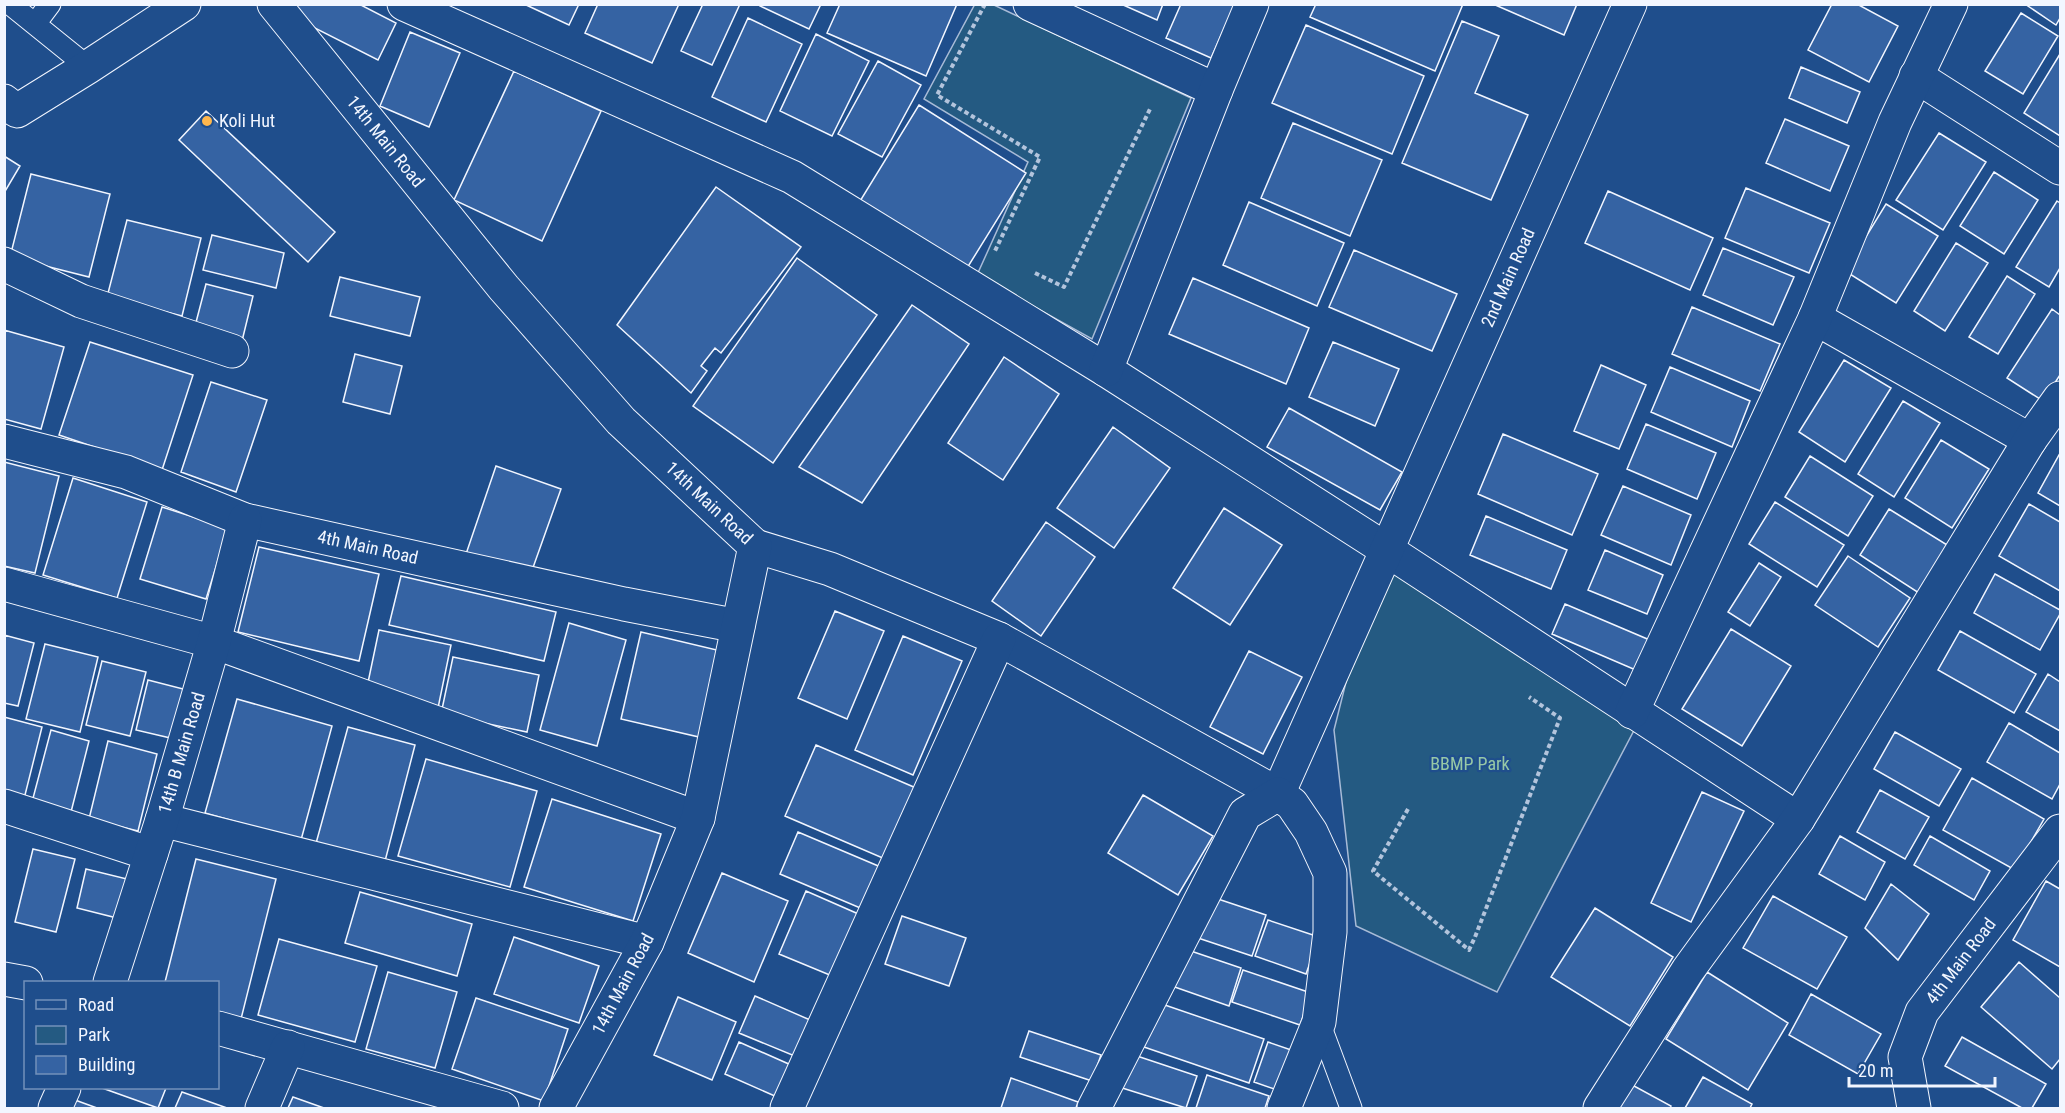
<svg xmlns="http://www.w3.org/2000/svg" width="2065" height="1113" viewBox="0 0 2065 1113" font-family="'Roboto Condensed',sans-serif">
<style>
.park{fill:#245a82;stroke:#a8bbd7;stroke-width:1.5}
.building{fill:#3563a3;stroke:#f2f6ff;stroke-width:1.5}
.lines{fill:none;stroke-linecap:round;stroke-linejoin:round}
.service-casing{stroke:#f2f6ff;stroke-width:23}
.minor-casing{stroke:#f2f6ff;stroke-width:35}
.tertiary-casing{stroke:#f2f6ff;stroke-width:35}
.path{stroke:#b3c4dc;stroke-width:4;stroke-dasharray:4.5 3;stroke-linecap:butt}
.service{stroke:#1f4e8c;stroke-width:21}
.minor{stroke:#1f4e8c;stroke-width:33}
.tertiary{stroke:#1f4e8c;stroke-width:33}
.poi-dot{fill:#ffb74d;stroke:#1f4e8c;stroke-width:2}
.labels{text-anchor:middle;stroke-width:4.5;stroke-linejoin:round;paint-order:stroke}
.poi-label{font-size:18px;fill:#f2f6ff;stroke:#1f4e8c;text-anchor:start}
.street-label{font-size:18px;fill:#f2f6ff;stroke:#1f4e8c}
.park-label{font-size:18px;fill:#97c8a6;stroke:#1f4e8c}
</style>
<rect width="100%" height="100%" fill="#1f4e8c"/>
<!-- park -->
<path class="park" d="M975,4L994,5L1191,98L1092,339L977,275L1028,162L924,99Z
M1385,558L1641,717L1497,992L1356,926L1334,730L1346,682Z"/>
<!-- building -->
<path class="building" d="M296,4H359L396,23L378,60L291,16Z
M524,4H579L569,25Z
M598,4H679L652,63L585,33Z
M703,4H740L712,65L681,51Z
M761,4H821L809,29L760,6Z
M840,4H957L926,76L827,33Z
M1121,4H1163L1157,20Z
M1181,4H1235L1211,58L1166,38Z
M1316,4H1463L1435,71L1310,17Z
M1493,4H1577L1564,35Z
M1832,4H1857L1898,26L1869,82L1808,50Z
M2025,4H2060V18L2056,25Z
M2021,13L2058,36L2023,94L1985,71Z
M748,18L802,44L766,122L712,97Z
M1462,21L1499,36L1475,93L1528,115L1491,200L1402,163Z
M1306,25L1424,76L1392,154L1272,103Z
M410,32L460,53L429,127L380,106Z
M816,34L869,61L832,136L780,111Z
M2060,54V136L2024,113Z
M878,61L921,85L882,157L838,134Z
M1801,67L1860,92L1847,123L1789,98Z
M514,71L601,111L542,241L454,200Z
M919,105L1026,173L964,273L857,206Z
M206,111L335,232L308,262L179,140Z
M1785,119L1849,146L1830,191L1766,163Z
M1293,123L1382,160L1350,236L1261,198Z
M1939,133L1986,162L1943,230L1896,200Z
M4,156L20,166L4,193Z
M1994,172L2038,200L2004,254L1960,226Z
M31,174L110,194L89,277L10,257Z
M716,187L801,247L721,353L715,348L701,366L707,371L691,393L617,325Z
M1746,188L1830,223L1809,273L1725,238Z
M1608,191L1713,238L1690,290L1585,243Z
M2057,201L2060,203V268L2049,287L2016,267Z
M1249,202L1344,243L1317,306L1223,265Z
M1886,204L1938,236L1896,303L1845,271Z
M127,220L201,238L182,316L107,297Z
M212,235L284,253L276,288L203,270Z
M1956,243L1988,263L1945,331L1914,311Z
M1723,248L1794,277L1773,325L1703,295Z
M1354,250L1457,294L1432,351L1329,307Z
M797,258L877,315L773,463L693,406Z
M2007,276L2035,294L1998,354L1969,337Z
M340,277L420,297L410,336L330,316Z
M1193,278L1309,328L1286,384L1169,334Z
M206,284L253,296L242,341L194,330Z
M912,305L969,344L862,503L799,467Z
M1692,307L1780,344L1760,391L1672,354Z
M2052,309L2060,315V375L2043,401L2007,378Z
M4,330L64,347L41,429L4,419Z
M90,342L193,375L162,470L59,435Z
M1333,342L1399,369L1375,426L1309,397Z
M355,354L402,366L390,414L343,402Z
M1004,357L1059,394L1003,480L948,443Z
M1844,360L1891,388L1845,462L1799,432Z
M1601,365L1646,385L1619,449L1574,431Z
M1670,367L1750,401L1732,447L1651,412Z
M211,382L267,400L236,492L181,472Z
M1903,401L1940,423L1894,497L1858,474Z
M1289,408L1402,472L1380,510L1267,447Z
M1646,424L1716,453L1697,499L1627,469Z
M1113,427L1170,468L1114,548L1057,508Z
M1503,434L1598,474L1572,535L1478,494Z
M1941,440L1989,469L1952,528L1905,498Z
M2059,455L2060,456V506L2038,493Z
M1810,456L1873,496L1848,536L1785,497Z
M4,462L59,476L35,573L4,566Z
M496,466L561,489L530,576L466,554Z
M73,478L147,502L117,598L43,575Z
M1623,486L1691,515L1671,565L1601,535Z
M1775,502L1844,545L1817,587L1749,544Z
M2029,504L2060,522V591L1999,556Z
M162,507L228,528L206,599L140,579Z
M1224,508L1282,545L1230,625L1173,588Z
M1889,509L1952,548L1922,595L1860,555Z
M1486,516L1567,550L1551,589L1470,555Z
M1046,522L1095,557L1041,636L992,601Z
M259,547L379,574L359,661L238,632Z
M1605,550L1663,575L1647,614L1588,590Z
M1848,556L1910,598L1878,647L1815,605Z
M1759,563L1781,577L1750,626L1728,612Z
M1995,574L2060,610V614L2040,650L1974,613Z
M401,576L556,612L544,661L389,625Z
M1565,604L1652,641L1638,671L1552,634Z
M835,611L884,631L847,719L798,698Z
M569,623L626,640L597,746L540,730Z
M1731,629L1791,666L1742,746L1682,709Z
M379,630L451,645L438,708L366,692Z
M1960,631L2036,674L2014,713L1938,670Z
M641,632L721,651L699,737L621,719Z
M4,635L34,643L18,706L4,703Z
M903,636L962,661L913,775L855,750Z
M45,644L98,657L80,732L26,719Z
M1249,651L1302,677L1263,754L1210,727Z
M453,657L539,675L527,732L441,714Z
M102,661L146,672L130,736L86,725Z
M2048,674L2060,682V731L2026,712Z
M148,680L191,691L179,740L136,730Z
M237,699L332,726L301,840L205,813Z
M4,717L42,727L24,799L4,794Z
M2009,723L2060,753V784L2052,799L1987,762Z
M348,727L415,745L384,865L315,847Z
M51,730L89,741L71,812L32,802Z
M1895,732L1961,769L1939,806L1874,769Z
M108,741L157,754L138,831L89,819Z
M816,745L916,788L885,859L785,816Z
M426,759L537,791L510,887L398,856Z
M1972,778L2044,819L2015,870L1943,830Z
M1880,790L1929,817L1905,859L1857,832Z
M1702,792L1744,811L1691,922L1651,903Z
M1143,795L1213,836L1178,895L1108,853Z
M552,799L661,834L633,921L524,887Z
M798,832L883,868L865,910L780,874Z
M1840,836L1885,862L1865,900L1819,874Z
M1930,836L1990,871L1974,900L1914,865Z
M33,849L75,859L56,932L15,922Z
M196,859L276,879L241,1019L218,1013V982H165Z
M86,869L127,879L117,918L77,908Z
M722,873L788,901L754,982L688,953Z
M2046,881L2060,889V967L2013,940Z
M1891,884L1929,914L1898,960L1865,928Z
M806,891L863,916L837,978L779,954Z
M360,892L472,924L457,976L345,943Z
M1209,896L1266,915L1252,956L1195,937Z
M1773,896L1847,937L1817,989L1743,948Z
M1595,908L1673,957L1630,1026L1551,977Z
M902,916L966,938L949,986L885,964Z
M1268,920L1319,937L1306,974L1255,956Z
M514,937L599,966L579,1023L494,994Z
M279,939L377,966L355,1042L258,1015Z
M1182,948L1241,968L1229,1006L1169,985Z
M2019,962L2060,998V1059L2052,1069L1981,1007Z
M1243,970L1311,993L1300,1025L1232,1002Z
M388,972L457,992L435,1068L366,1049Z
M1707,972L1788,1023L1748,1090L1666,1039Z
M1811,994L1881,1034L1858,1074L1789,1035Z
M755,996L817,1023L802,1059L739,1033Z
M678,997L736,1022L712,1080L654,1055Z
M476,998L568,1029L544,1101L452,1069Z
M1159,1003L1264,1039L1249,1083L1144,1047Z
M1029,1031L1101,1055L1092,1081L1020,1057Z
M1962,1037L2046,1084L2032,1108H2022L1945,1066Z
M739,1042L791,1065L777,1097L725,1074Z
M1268,1042L1297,1052L1283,1092L1254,1082Z
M1131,1054L1197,1076L1186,1108L1119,1087Z
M1207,1075L1269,1096L1265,1108H1196Z
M1703,1077L1752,1104L1750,1108H1685Z
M1011,1078L1078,1102L1076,1108H1001Z
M1623,1080L1671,1106L1670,1108H1607Z
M102,1088H166L158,1108Z
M182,1092L227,1108H175Z
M293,1097L324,1108H288Z
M75,1100L97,1108H72Z"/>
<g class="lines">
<!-- service casing -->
<g class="service-casing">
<path id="service" d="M10,4L88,67
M35,24L50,4
M1319,1022L1351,1108"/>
</g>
<!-- minor casing -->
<g class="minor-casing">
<g id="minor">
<path d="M404,4L792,177L1106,370L1387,550L1798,819"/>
<path d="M1030,4L1216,90"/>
<path d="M1916,76L2060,168"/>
<path d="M4,101L17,111L88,67L184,4"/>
<path d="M4,264L81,301L232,351"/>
<path d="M1815,318L2030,440"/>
<path d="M1106,370L1216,90L1252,4"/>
<path id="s1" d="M4,441L126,472L245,520L624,604L738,626"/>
<path id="s2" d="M755,546L830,569L999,639L1278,794L1630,4"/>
<path d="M4,584L214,642L698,818"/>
<path d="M1632,712L1815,318L1895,122L1951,4"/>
<path d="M4,806L151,854"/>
<path d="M162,820L647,942"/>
<path d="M4,979L26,983"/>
<path id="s3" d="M110,982L162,820L214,642L245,520"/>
<path d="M218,1028L502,1108"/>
<path d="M55,1108L64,1088"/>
<path d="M262,1108L288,1047"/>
<path d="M787,1108L999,639"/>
<path d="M1094,1108L1245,814L1278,794L1292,804L1311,832L1330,873V932L1319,1022L1284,1108"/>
<path d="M1600,1108L1688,970L1798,819L2030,440L2060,398"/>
<path id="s4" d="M1914,1108L1905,1057L1922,1012L2060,831"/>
</g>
</g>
<!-- tertiary casing -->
<g class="tertiary-casing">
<g id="tertiary">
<path id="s5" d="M274,4L504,288L621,421L755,546L698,818L647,942L556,1108"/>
</g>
</g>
<!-- path -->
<path class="path" d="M985,4L937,95L1040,157L994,253
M1035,273L1064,287L1151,107
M1408,809L1373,871L1469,950L1475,937L1560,718L1529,697"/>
<!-- service -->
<use href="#service" class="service"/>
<!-- minor -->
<use href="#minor" class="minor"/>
<!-- tertiary -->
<use href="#tertiary" class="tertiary"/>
</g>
<!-- markers -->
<circle class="poi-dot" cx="207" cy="121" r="6"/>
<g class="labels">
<!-- poi labels -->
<g class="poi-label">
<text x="219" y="127">Koli Hut</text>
</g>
<!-- street labels -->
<g class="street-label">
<text dy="6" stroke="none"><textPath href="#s5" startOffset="177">14th Main Road</textPath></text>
<text dy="6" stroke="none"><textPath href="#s2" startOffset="1146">2nd Main Road</textPath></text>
<text dy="6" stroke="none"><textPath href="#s5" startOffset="663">14th Main Road</textPath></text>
<text dy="6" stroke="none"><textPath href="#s1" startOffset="380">4th Main Road</textPath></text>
<text dy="6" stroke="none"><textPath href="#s3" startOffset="240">14th B Main Road</textPath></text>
<text dy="6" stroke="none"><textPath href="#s4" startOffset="164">4th Main Road</textPath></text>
<text transform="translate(623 984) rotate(-62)" y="6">14th Main Road</text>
</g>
<!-- park labels -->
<g class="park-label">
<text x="1470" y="770">BBMP Park</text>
</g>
</g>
<!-- border -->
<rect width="2065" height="1113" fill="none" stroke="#f2f6ff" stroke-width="12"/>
<!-- legend -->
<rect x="24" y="981" width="195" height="108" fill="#1f4e8c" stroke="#7391ba" stroke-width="1.5"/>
<rect x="36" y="1000" width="30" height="9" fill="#1f4e8c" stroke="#7391ba" stroke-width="1.5"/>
<text x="78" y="1011" font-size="18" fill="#f2f6ff">Road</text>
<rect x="36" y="1026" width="30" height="18" fill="#245a82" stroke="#7391ba" stroke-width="1.5"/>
<text x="78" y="1041" font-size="18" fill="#f2f6ff">Park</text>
<rect x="36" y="1056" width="30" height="18" fill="#3563a3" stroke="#7391ba" stroke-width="1.5"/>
<text x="78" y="1071" font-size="18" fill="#f2f6ff">Building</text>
<!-- scale -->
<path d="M1849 1077v9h146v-9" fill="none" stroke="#f2f6ff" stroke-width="3"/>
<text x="1858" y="1077" font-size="18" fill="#f2f6ff" stroke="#1f4e8c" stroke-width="4.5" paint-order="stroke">20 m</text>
</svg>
